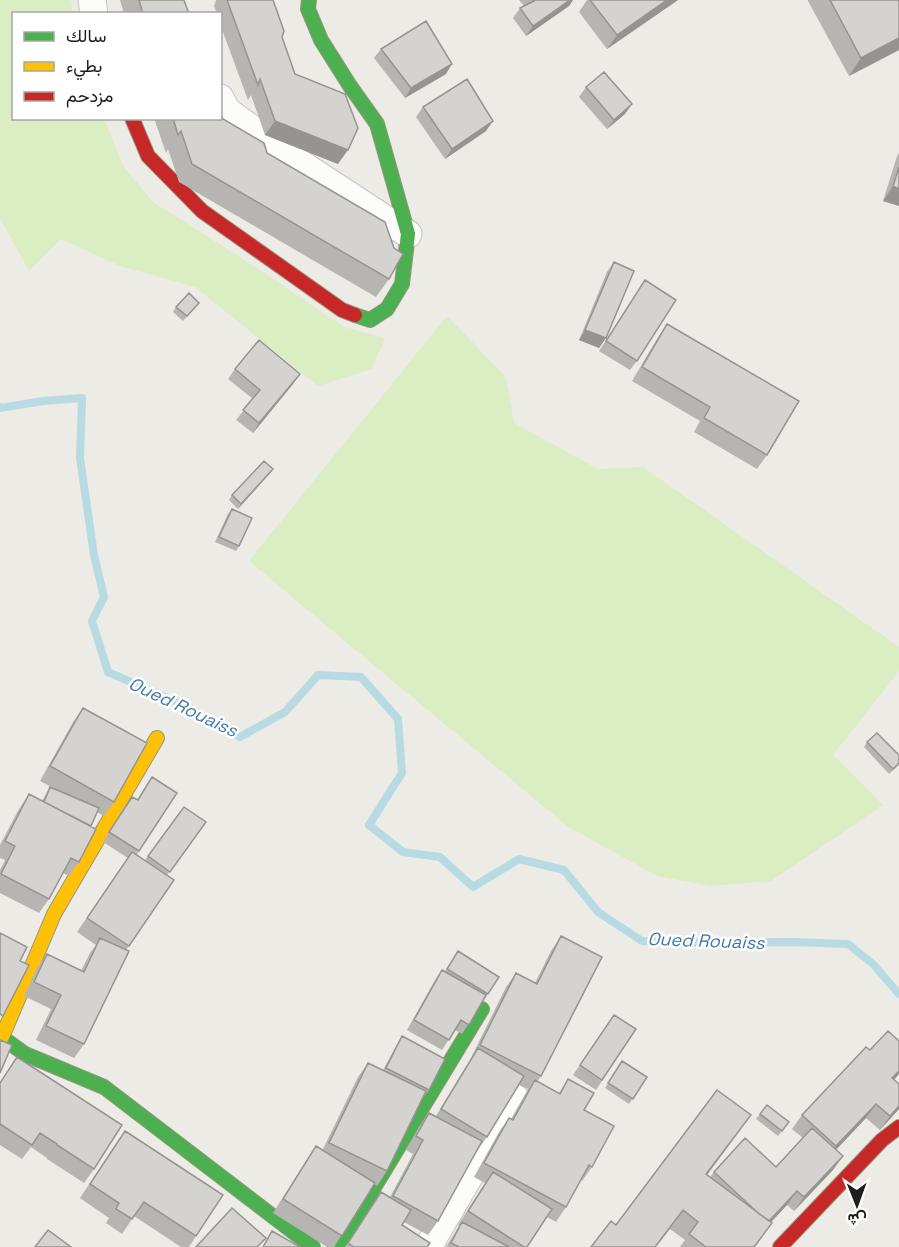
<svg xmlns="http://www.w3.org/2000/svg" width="899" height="1247" viewBox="0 0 899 1247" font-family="'Space Grotesk',Vazirmatn,sans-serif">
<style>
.grass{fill:#daedc3}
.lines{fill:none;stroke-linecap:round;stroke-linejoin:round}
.stream{stroke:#b8dae2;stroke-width:8}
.street-casing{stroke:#c5c4c2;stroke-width:29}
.fast-casing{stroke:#96977e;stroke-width:16}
.slow-casing{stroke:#96977e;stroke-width:16}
.jam-casing{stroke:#96977e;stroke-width:16}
.street{stroke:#fcfcfb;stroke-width:27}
.fast{stroke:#4caf50;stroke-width:14}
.slow{stroke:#ffc107;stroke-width:14}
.jam{stroke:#c62828;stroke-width:14}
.wall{fill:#b7b5b2}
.shaded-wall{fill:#959491}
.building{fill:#d5d3cf;stroke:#959491;stroke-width:1.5}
.labels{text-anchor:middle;stroke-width:5;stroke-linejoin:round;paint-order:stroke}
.water-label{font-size:18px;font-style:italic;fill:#4179ad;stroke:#fff}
</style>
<rect width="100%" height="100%" fill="#edebe6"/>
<!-- grass -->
<path class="grass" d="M0,0H71L73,13L14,14V118L104,119L124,167L153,202L254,266L344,327L385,338L372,369L318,386L195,287L120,266L61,239L29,271L0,218Z
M447,316L506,377L514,423L598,469L643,467L899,647V671L833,755L883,805L771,881L711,886L657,876L567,826L249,561Z"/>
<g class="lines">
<!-- stream -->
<path class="stream" d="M0,407V408L43,401L82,398L80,458L94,555L104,597L92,621L108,672L188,707L240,737L285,712L318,675L361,677L398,719L402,773L369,825L403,852L440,857L473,887L519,859L564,870L598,912L642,941L708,943L794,942L848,944L873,964L899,994"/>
<!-- street casing -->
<g class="street-casing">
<path id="street" d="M92,0L94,14
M220,98L227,111L292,158L408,234
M428,1247L515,1098"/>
</g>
<!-- fast casing -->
<g class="fast-casing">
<path id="fast" d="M309,0L308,9L321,40L350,86L377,124L408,234L402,284L387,309L370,320L355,315
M0,1036L25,1054L104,1087L313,1247
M338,1247L482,1009"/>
</g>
<!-- slow casing -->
<g class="slow-casing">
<path id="slow" d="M2,1037L54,914L157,738"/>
</g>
<!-- jam casing -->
<g class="jam-casing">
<path id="jam" d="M132,118L148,156L202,211L342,310L355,315
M780,1247L882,1140L899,1127"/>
</g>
<!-- street -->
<use href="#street" class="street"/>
<!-- fast -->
<use href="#fast" class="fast"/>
<!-- slow -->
<use href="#slow" class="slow"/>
<!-- jam -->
<use href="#jam" class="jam"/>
</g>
<!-- wall -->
<path class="wall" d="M120,0H184L189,14H124Z
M216,0H273L282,37L295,74L338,164L265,135L251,95L248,100L220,24V14H217L214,6Z
M519,0H573L569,6L526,36L513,18L520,8L524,6Z
M587,0H678L607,49L579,12Z
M808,0H899V50L849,76L808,1Z
M381,49L446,74L405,98L374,58Z
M586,87L625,114L607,129L579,97Z
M423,107L486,131L445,159L416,117Z
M154,118H220L267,153L389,279L376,297L179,182L168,149L166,153Z
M899,153V206L883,201L897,156Z
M614,262L606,338L599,348L579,340L607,272Z
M645,280L637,361L630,370L599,351Z
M199,303L183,321L173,312L176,307Z
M667,324L767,455L757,469L694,432L700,421L632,381L657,339Z
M235,369L293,384L253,433L236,420L253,399L228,379Z
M269,474L238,509L229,500L232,495Z
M232,509L239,546L236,551L215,542L228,514Z
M83,708L114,802L104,816L97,812L91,826L79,862L69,876L63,873L49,899L39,913L0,893V870L5,860L0,858V845L19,809L29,794L42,801L50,787L57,790L40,781L73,722Z
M867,742L899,765L889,774L864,747Z
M152,777L177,793L137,854L145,860L184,807L206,822L167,875L174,880L126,950L84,1044L74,1058L36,1040L51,1009L24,996L37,968L47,954L81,971L90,953L96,945L77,932L128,858L103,842L125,806L137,800Z
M561,936L541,1076L537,1082L559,1093L568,1079L584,1110L592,1167L582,1181L581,1180L566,1207L556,1222L547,1217L527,1247H446L459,1226L458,1225L485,1183L474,1177L499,1132L509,1118L511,1119L528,1089L519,1085L487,1137L477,1151H476L438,1221L428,1235L404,1222L402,1225L427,1247H345L381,1192L390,1197L413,1154L406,1150L419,1127L429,1113L436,1116L470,1060L506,987L516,973L535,983L551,951Z
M458,951L499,977L462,1034L455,1030L442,1050L407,1030L435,980L442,970L445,971Z
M614,1015L636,1029L596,1090L573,1075Z
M402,1036L429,1090L421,1100L387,1171L377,1186L374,1184L334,1247H327L273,1213L306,1161L316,1146L322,1151L358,1077L368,1063L383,1070L396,1046Z
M17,1057L94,1169L84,1183L47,1159V1158L31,1147L22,1159L0,1145V1083Z
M622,1061L647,1077L629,1104L605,1088Z
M899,1074L894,1080L899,1109L880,1130L866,1118L836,1150L833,1170L794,1211L787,1205L771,1222L755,1247H680L685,1240L670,1229L656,1247H591L616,1225L738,1133L707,1175L710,1177L714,1172L776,1167L803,1138L792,1129L802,1115Z
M767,1105L789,1122L778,1136L756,1119Z
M115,1145L196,1236L189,1247H181L134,1216L122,1234L106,1223L109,1218L80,1198Z"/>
<!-- shaded-wall -->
<path class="shaded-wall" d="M570,0H573L569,6L526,36L533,26Z
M667,0H678L607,49L617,35Z
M899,38V50L849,76L861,58Z
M452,64L446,74L405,98L411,88Z
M632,104L625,114L607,129L614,120Z
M275,121L348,150L338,164L265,135Z
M493,121L486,131L445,159L452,149Z
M893,186L899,189V206L883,201Z
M585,330L606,338L599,348L579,340Z
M300,374L293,384L253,433L259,423Z
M273,469L269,474L238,509L241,504Z
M899,1071V1074L882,1093L892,1078Z
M876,1104L866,1118L826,1160L836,1146Z
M899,1106V1109L880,1130L890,1116Z
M751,1115L738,1133L694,1192L706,1174Z
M843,1156L833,1170L794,1211L804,1197Z
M797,1191L787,1205L758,1236L768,1222Z"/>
<!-- building -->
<path class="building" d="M139,0H184L189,14H143Z
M227,0H273L284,31L282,37L295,74L345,94L358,128L348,150L275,121L260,79L258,85Z
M533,0H570L533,26L520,8L534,1Z
M590,0H667L617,35Z
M830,0H899V38L861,58Z
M426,21L452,64L411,88L381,49Z
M604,72L632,104L614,120L586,87Z
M467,79L493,121L452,149L423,107Z
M220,112L223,119L264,143L267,153L385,222L394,248L403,254L389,279L192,164L181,131L178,135L173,118H220Z
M899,167V189L893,186Z
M614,262L634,271L606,338L585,330Z
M645,280L676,300L637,361L606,341Z
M189,293L199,303L187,316L176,307Z
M667,324L799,401L767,455L704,418L710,407L642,367Z
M259,340L300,374L259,423L243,410L260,390L235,369Z
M264,461L273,469L241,504L232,495Z
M232,509L252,518L239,546L219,537Z
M83,708L147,743L114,802L50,766Z
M877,733L899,755V763L893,769L867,742Z
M152,777L177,793L139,851L109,832L132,797L138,800Z
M50,787L99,808L91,826L44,802Z
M29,794L96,829L79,862L71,858L49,899L1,874L15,846L5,841Z
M184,807L206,822L170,872L148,856Z
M132,852L174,880L129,946L87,918Z
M0,933L27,947L20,961L29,965L3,1016L0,1014Z
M561,936L602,957L541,1076L480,1045L516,973L537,984Z
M100,938L129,951L84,1044L46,1026L61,995L34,982L47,954L84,972Z
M458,951L499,977L488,994L447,969Z
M442,970L486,995L469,1025L461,1020L449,1040L414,1020Z
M614,1015L636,1029L602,1080L580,1065Z
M888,1031L899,1041V1071L892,1078L899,1084V1106L890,1116L876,1104L836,1146L802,1115L866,1047L870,1050Z
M402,1036L445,1059L429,1090L386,1068Z
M0,1040L12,1045L0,1073Z
M478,1048L524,1076L487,1137L441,1109Z
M17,1057L122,1125L94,1169L57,1145V1144L40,1133L32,1145L0,1124V1083Z
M622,1061L647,1077L633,1099L608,1083Z
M368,1063L426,1091L387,1171L329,1143Z
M568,1079L594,1093L584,1110L614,1126L592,1167L589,1165L566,1207L484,1163L509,1118L513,1120L535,1080L560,1094Z
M717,1090L751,1115L706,1174L772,1223L754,1247H706L689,1234L698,1222L683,1210L655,1247H591L611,1221L616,1225Z
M767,1105L789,1122L782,1131L760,1114Z
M429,1113L482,1141L438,1221L393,1196L423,1140L416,1136Z
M812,1128L843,1156L804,1197L797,1191L769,1221L758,1213L714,1172L745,1138L776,1167Z
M125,1131L223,1195L196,1236L144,1202L132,1219L116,1209L119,1203L90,1184Z
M316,1146L375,1183L342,1236L283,1199Z
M493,1172L552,1209L527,1247H524L468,1211Z
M381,1192L411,1210L402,1225L430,1243L427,1247H354L348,1243Z
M232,1208L266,1238L257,1247H196Z
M462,1222L509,1247H459L451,1243Z
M48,1230L71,1247H35Z
M272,1231L300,1247H263Z"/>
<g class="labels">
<!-- water labels -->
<g class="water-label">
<text transform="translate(183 707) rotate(25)" y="6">Oued Rouaiss</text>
<text transform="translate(706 941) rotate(2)" y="6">Oued Rouaiss</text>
</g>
</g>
<!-- legend -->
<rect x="12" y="12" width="210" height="108" fill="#ffffff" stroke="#a5a5a5" stroke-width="1.5"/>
<rect x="24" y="32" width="30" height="9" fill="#4caf50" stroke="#a5a5a5" stroke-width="1.5"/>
<text x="66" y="42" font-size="18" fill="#1e1e1e">سالك</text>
<rect x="24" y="62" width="30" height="9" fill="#ffc107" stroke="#a5a5a5" stroke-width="1.5"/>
<text x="66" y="72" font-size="18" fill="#1e1e1e">بطيء</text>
<rect x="24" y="92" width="30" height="9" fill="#c62828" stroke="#a5a5a5" stroke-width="1.5"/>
<text x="66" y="102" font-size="18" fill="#1e1e1e">مزدحم</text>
<!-- north arrow -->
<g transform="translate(857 1205) rotate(179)" stroke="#ffffff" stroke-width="4.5" paint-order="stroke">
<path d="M0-4.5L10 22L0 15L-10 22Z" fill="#1e1e1e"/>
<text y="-9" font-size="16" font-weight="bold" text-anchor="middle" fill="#1e1e1e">ش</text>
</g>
</svg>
